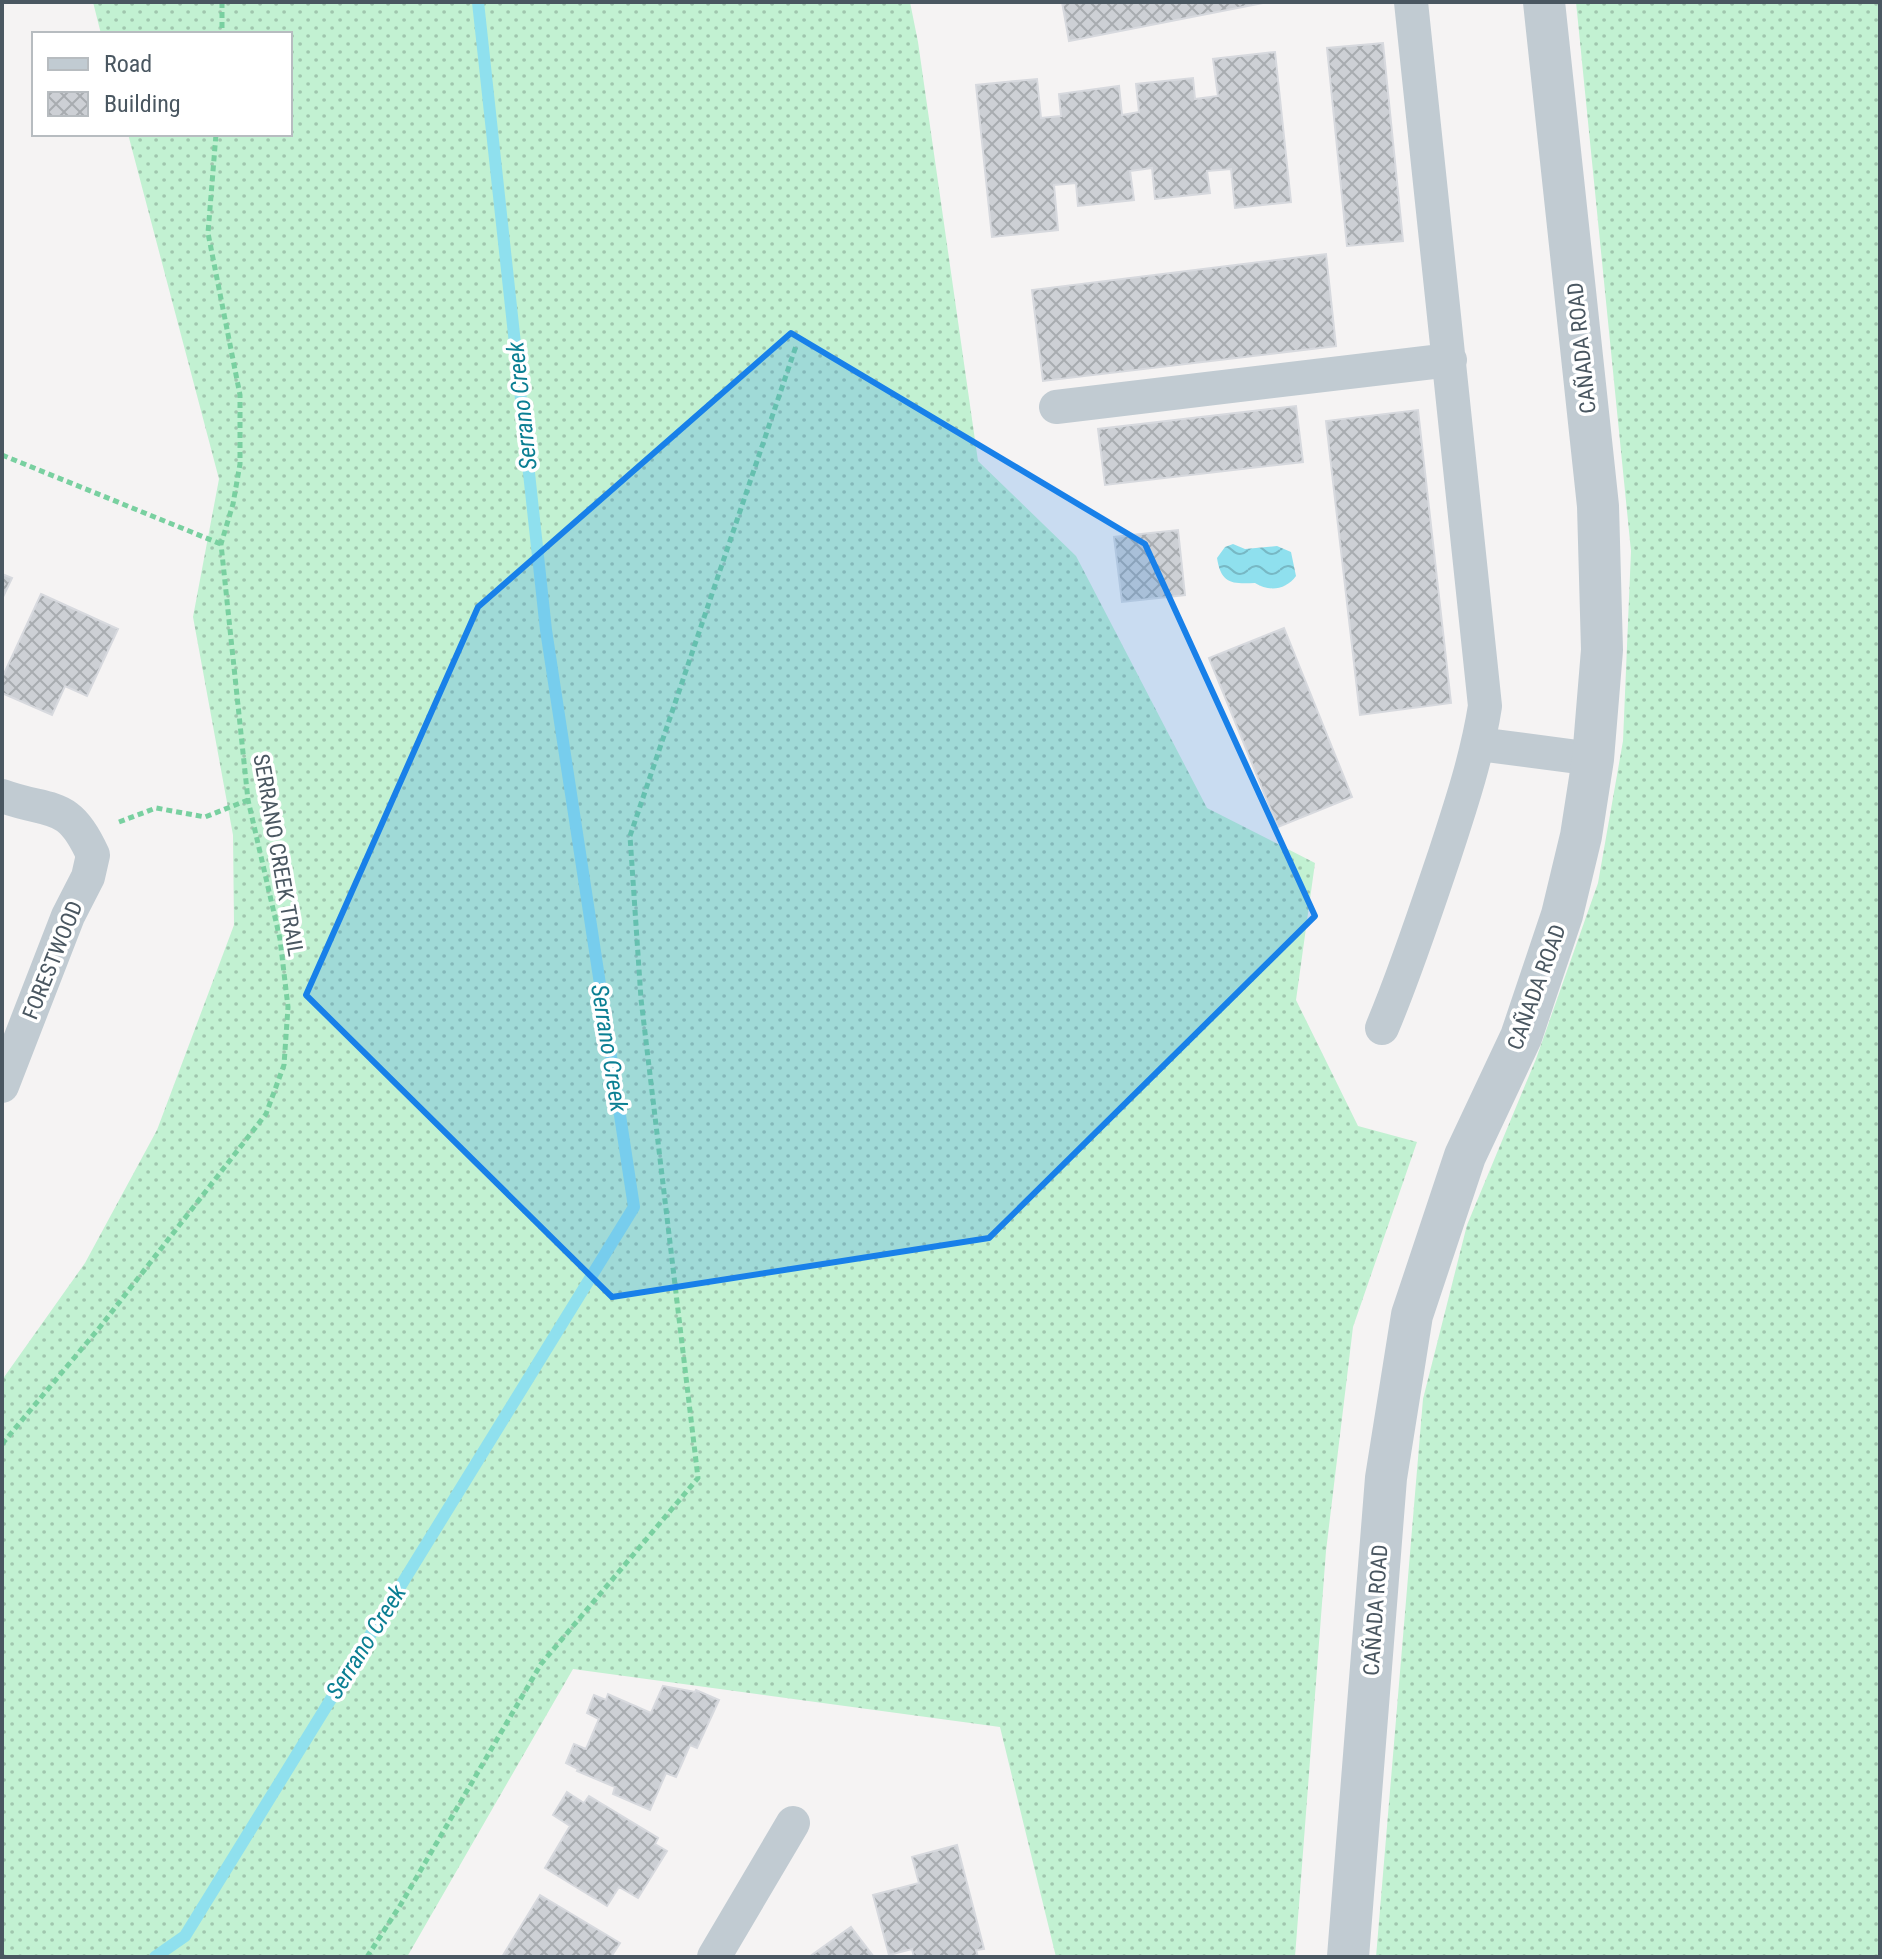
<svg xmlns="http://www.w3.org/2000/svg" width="1882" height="1959" viewBox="0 0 1882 1959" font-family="'Roboto Condensed',sans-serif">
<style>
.grass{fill:url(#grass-dots)}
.water{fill:url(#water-waves)}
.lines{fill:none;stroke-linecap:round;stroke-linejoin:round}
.stream{stroke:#8fe0ee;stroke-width:12}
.building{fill:url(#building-cross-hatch);stroke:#d7d9de;stroke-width:2}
.path{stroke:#79d0a0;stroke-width:5;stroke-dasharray:6 4;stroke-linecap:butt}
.minor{stroke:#c1cbd2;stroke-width:34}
.tertiary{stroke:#c1cbd2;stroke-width:42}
.marked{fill:#1880e9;fill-opacity:0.2;stroke:#1880e9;stroke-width:6;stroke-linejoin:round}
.labels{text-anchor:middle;stroke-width:7;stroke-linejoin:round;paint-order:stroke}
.street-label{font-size:22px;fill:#4a5761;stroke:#fff}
.water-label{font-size:24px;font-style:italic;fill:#0b7f93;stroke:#fff}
</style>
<defs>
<pattern id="grass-dots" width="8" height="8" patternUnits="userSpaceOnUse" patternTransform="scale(2)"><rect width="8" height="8" fill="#c2f1d2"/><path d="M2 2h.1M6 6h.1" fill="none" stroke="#a0c6ae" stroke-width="1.8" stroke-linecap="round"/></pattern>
<pattern id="water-waves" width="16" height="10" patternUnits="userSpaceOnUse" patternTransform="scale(2)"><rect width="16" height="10" fill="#8fe0ee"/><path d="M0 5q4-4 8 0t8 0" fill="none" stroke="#77b8c4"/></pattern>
<pattern id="building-cross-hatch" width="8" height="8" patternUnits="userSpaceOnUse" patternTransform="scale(2)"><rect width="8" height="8" fill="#cdd0d5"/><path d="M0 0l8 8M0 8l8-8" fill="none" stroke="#a8acb0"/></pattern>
</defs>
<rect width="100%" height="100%" fill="#f5f3f3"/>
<!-- grass -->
<path class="grass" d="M93,2H910L918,42L978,461L1076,556L1207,808L1315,863L1296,1000L1358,1126L1417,1142L1353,1327L1326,1551L1295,1957H1056L1000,1727L573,1669L407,1957H2V1380L85,1263L157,1130L234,925L233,835L193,617L219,479L128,134H290V34H101Z
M1576,2H1880V1957H1376L1423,1399L1467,1225L1536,1059L1598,883L1623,741L1631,551Z"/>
<!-- water -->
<path class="water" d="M1233,544L1245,549L1277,546L1291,552L1296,576C1286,590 1269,592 1255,583C1232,584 1221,584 1217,558L1225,547Z"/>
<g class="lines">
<!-- stream -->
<path class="stream" d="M155,1957L185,1936L634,1207L546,630L478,2"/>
</g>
<!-- building -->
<path class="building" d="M1062,2H1268L1069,41Z
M1383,43L1403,241L1347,246L1327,48Z
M1275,52L1291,202L1235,208L1231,169L1207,171L1210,193L1155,199L1152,168L1130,171L1134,200L1078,206L1076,183L1054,185L1058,230L992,237L976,85L1037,79L1041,118L1061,116L1059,94L1119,86L1122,115L1139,112L1136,84L1193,78L1195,99L1218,96L1213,59Z
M1326,254L1336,346L1043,381L1032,290Z
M1296,406L1303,462L1105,485L1098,429Z
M1418,410L1451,703L1360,715L1326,421Z
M1178,530L1185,595L1122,602L1114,537Z
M2,574L12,578L2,599Z
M41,594L118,629L87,696L65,686L52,715L2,693V678Z
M1284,628L1352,797L1278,827L1209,658Z
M663,1686L695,1692L696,1690L719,1700L697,1748L690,1745L676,1777L666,1773L650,1810L613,1794L615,1787L577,1771L578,1769L566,1763L574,1744L586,1749L599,1719L587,1713L594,1695L606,1700L608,1694L651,1713Z
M567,1792L584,1803L589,1796L658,1838L655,1844L667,1851L638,1898L619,1887L607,1906L545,1868L570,1826L553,1815Z
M957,1845L984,1949L976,1950L978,1957H914L912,1949L889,1955L873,1895L919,1883L912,1857Z
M540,1895L620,1943L611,1957H502Z
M851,1927L874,1957H814L812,1955Z"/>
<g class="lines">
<!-- path -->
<path class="path" d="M222,2V34
M2,455L221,544
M119,822L156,808L205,817L248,800
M2,1444L100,1327L266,1114L284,1065L288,1007L280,939L248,800L221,544L233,504L240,464V395L208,233L216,134
M367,1957L401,1904L541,1664L698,1478L641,999L630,836L796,346"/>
<!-- minor -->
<path class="minor" d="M1056,407L1450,360
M1479,744L1593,759
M2,796C51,814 68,799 93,855L88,877L68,916L2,1086
M1382,1028C1406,971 1425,913 1445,854C1461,805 1477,757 1485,706L1411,2
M714,1957L793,1823"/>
<!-- tertiary -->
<path class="tertiary" d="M1348,1957L1386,1478L1412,1315L1465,1156L1521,1037L1562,915L1581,836L1593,759L1602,650L1598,506L1544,2"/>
</g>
<!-- marked area -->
<path class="marked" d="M791,333L1145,544L1315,916L989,1238L612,1297L306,995L478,607Z"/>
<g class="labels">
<!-- street labels -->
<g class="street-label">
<text transform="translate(1581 348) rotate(-96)" y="8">CAÑADA ROAD</text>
<text transform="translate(279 855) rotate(80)" y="8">SERRANO CREEK TRAIL</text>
<text transform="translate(52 960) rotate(-68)" y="8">FORESTWOOD</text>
<text transform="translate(1536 987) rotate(-70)" y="8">CAÑADA ROAD</text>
<text transform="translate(1375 1610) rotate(-86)" y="8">CAÑADA ROAD</text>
</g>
<!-- water labels -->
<g class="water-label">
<text transform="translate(522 406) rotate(-96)" y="8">Serrano Creek</text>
<text transform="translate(609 1048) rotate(81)" y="8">Serrano Creek</text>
<text transform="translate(366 1642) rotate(-58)" y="8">Serrano Creek</text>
</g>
</g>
<!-- border -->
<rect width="1882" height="1959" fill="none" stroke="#4a5761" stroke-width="8"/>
<!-- legend -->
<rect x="32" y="32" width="260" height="104" fill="#ffffff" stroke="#b7bcc0" stroke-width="2"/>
<rect x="48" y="58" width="40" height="12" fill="#c1cbd2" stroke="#b7bcc0" stroke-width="2"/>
<text x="104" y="72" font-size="24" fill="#4a5761">Road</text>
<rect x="48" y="92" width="40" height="24" fill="url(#building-cross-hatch)" stroke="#b7bcc0" stroke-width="2"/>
<text x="104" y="112" font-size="24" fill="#4a5761">Building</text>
</svg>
